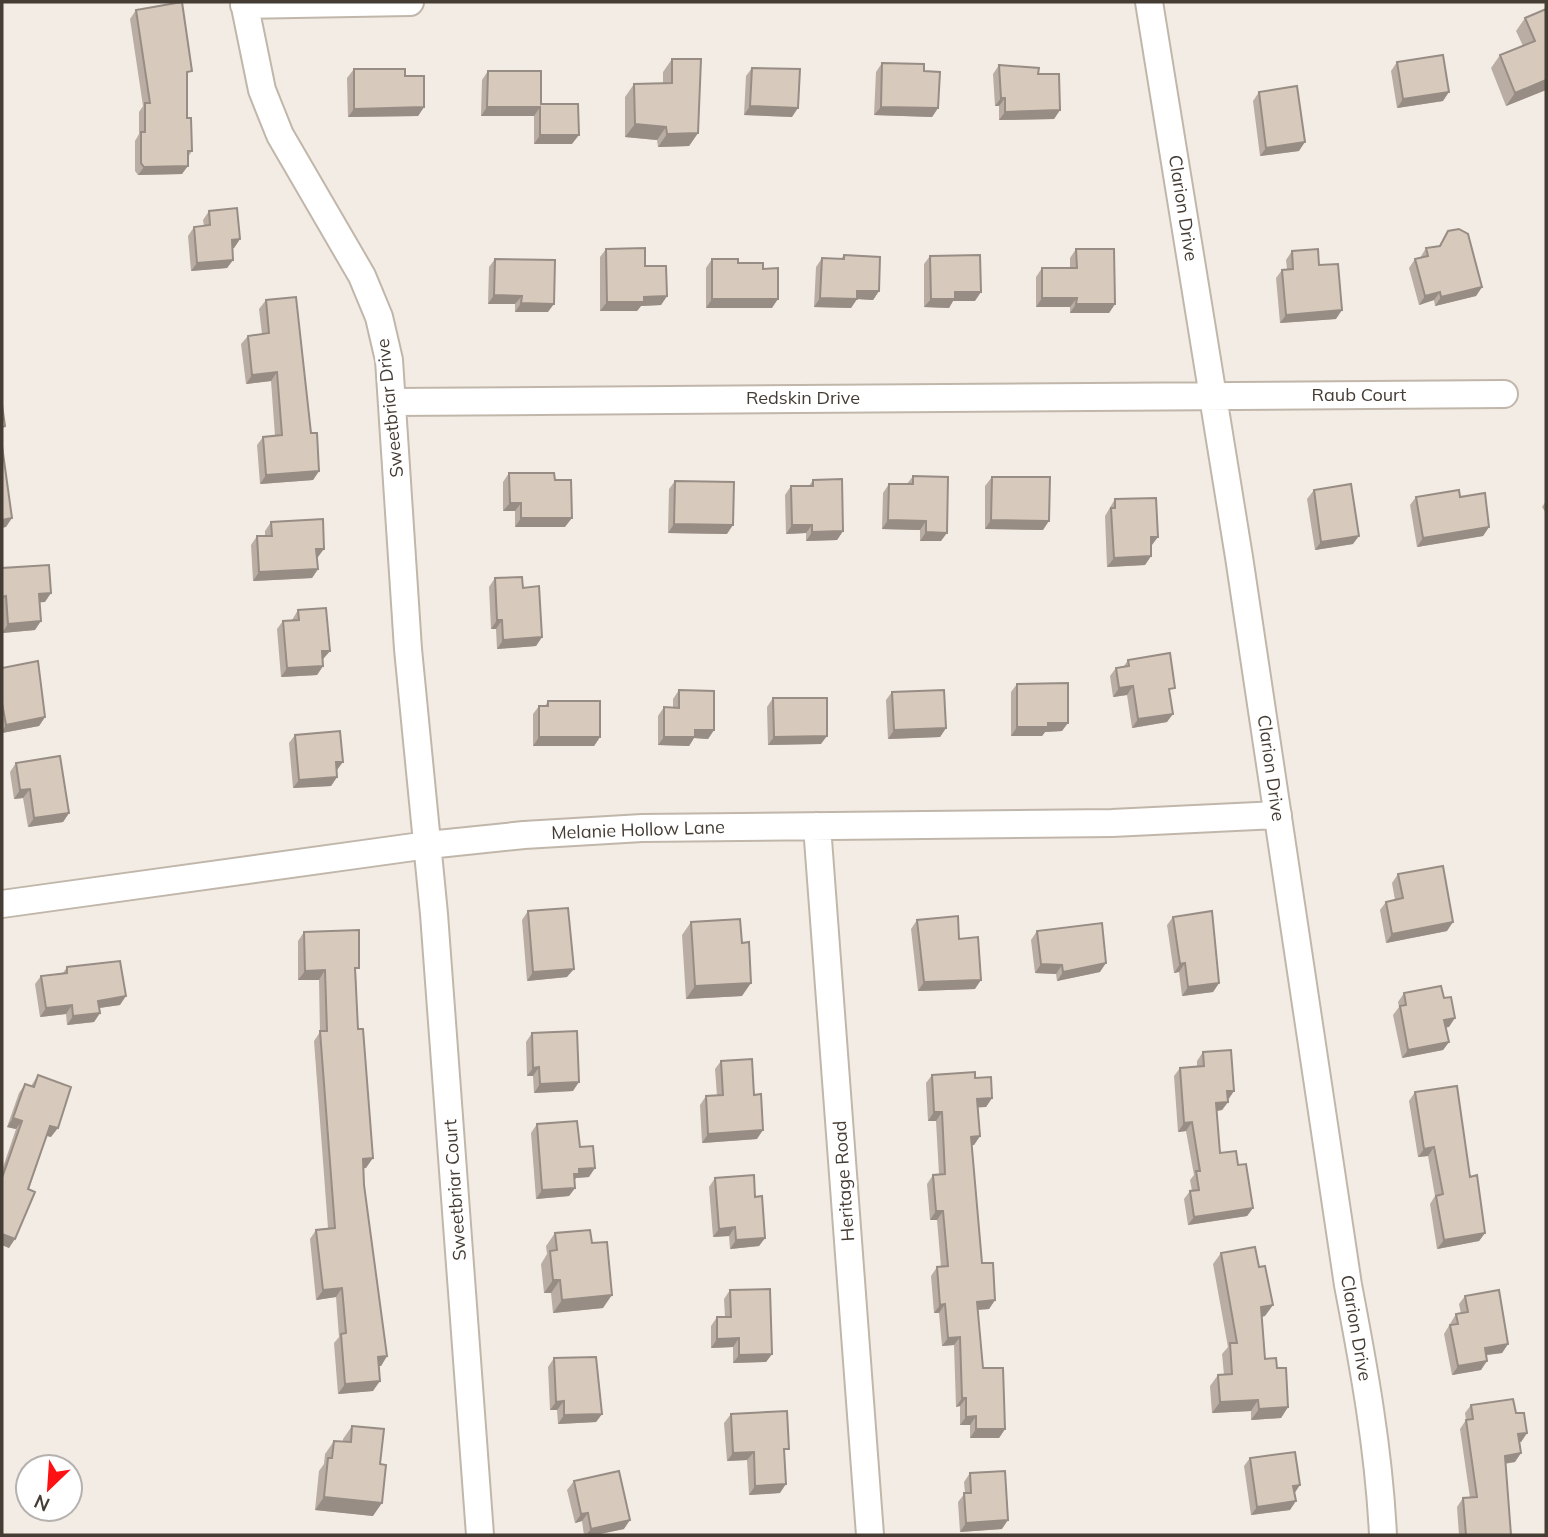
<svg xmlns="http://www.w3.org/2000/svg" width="1548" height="1537" viewBox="0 0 1548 1537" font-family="Mulish,sans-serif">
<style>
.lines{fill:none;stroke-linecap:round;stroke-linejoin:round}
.street-casing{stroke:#c1b6aa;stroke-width:30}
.street{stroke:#fff;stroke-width:26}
.wall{fill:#baada3}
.shaded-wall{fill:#978d84}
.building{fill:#d8c9bd;stroke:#978d84;stroke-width:2}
.labels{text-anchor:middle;stroke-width:6;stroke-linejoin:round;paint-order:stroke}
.street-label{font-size:18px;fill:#453c34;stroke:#fff}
</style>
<rect width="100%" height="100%" fill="#f3ece5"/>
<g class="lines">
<!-- street casing -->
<g class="street-casing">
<path id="street" d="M244,2L262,90L280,135L362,276L379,317L389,360L408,649L434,914L480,1535
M1149,2L1239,557L1348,1285C1364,1368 1379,1451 1383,1535
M244,5L410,2
M393,402L1504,394
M817,826L870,1535
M2,904L428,845L524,835L642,828L1112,823L1278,815"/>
</g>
<!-- street -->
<use href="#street" class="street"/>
</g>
<!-- wall -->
<path class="wall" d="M1546,9V90L1506,106L1491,68L1500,55L1523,46L1516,31L1525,18Z
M136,10L187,78V118L192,151L188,157L182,174L138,175L135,171V141L139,134V112L143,106L130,19Z
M672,59L698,133L689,146L658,147L657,140L625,137V97L634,84L663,83V72Z
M1397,62L1443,101L1397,108L1391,71Z
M882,63L924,71L938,108L932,117L874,115L876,72Z
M999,65L1060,110L1054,119L999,120V106H995L993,74Z
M752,68L792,117L744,115L746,76Z
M354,69L405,76L424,107L418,116L348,117L347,78Z
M488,71L541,104L572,144H534V116H481L482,80Z
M1259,92L1299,151L1260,156L1253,101Z
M209,211L240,239L234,248H232L233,260L227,268L191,271L188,236L194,227L204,226L203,220Z
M1448,231L1482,287L1476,296L1435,306L1434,300L1419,305L1409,268L1415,259L1420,258L1426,248L1439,246Z
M606,249L645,266L667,296L661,305L641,306L637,311H600V257Z
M1076,249L1115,304L1109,313H1070V307H1036V277L1042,268H1070V258Z
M1292,251L1319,265L1336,319L1280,323L1276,278L1282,270L1287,269L1286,260Z
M844,255L879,291L873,300L857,299L851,308L814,307L816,267L822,258L841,259Z
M930,256L975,301H953L949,308L924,307V264Z
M495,259L548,312H515V304H488L489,267Z
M712,259L738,263L763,269L772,308H706V268Z
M266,300L311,433L319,471L313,480L260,484L257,445L263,437L275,436L271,381L246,384L241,344L248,336L262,334L259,309Z
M509,473L555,480L565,527H515V511H503V482Z
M913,476L941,541H920V530L882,529L883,493L889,484H907Z
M992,477L1043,530L985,529V486Z
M813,480L843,531L837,540L806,541V533L786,534L785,495L791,486H809Z
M675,481L727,534L668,533L669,489Z
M1314,490L1353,544L1315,550L1307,499Z
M1416,497H1460L1489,527L1483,536L1417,547L1410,505Z
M1115,499L1152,545L1151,556L1145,565L1107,567L1105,516Z
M1546,501V513L1542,507Z
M271,522L318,557V569L312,578L253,581L251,545L257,536H265V531Z
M2,568L45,602H40L35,630L2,633Z
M495,578L523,588L542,637L536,646L497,649L496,629H491L489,587Z
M298,610L330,651L323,659V666L317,675L281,677L277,629L283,621L292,620Z
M1128,660L1170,695L1167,722L1132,728L1127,695L1113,697L1110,676L1116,668L1124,666Z
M2,668L45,717L39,726L2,733Z
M1017,684L1062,731L1045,732L1042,736H1011V692Z
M679,690L714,730L708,739L694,738L689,746L658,745V716L664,707L673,708V699Z
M892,692L946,728L940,737L888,739L886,700Z
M773,698L821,744L768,745L767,707Z
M548,701L600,737L594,746H533V714L539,706H545Z
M295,735L337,770V777L331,786L293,788L289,743Z
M16,763L69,813L63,822L28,827L23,798L14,799L10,772Z
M1398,874L1447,931L1386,943L1380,910L1386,902L1395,900L1392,883Z
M528,911L567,977L527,981L522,920Z
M1173,917L1219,983L1213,992L1182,996L1179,972L1174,973L1167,925Z
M917,920L959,939L975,989L918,991L911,929Z
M691,922L742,996L686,999L682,935Z
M1037,931L1100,972L1057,981L1056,974L1035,973L1031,940Z
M304,932L356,973L358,1029L366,1168H364V1185L387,1356L381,1366H379L373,1391L338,1394L334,1343L339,1337L336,1297L316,1300L310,1239L316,1230L328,1228L314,1041L320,1032L319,980H298V941Z
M67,967L120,1005L99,1008L100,1013L94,1022L67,1025L66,1014L40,1017L35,984L41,976L63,973Z
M1404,993L1449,1027H1446L1449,1042L1443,1050L1402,1058L1393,1015L1399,1007L1398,1002Z
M532,1033L573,1091L534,1093L533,1076H527L526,1042Z
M1203,1052L1228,1100V1102L1222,1110L1216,1111L1220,1153L1238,1165L1253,1208L1247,1216L1188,1225L1184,1199L1190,1191H1192L1190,1180L1194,1175L1186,1131L1178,1132L1174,1076L1180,1068L1197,1066V1061Z
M721,1061L757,1139L702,1143L700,1105L706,1096H717L715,1069Z
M38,1075L51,1137L47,1136L9,1248L2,1245V1170L16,1129L7,1127L19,1093L25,1084L31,1086Z
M932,1075L975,1078L992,1098L986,1107H978L980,1136L974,1145H972L982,1263L995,1300L989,1309L978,1310L983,1368L1005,1429L999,1438H970V1425H960V1406L956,1407L954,1345L942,1346L939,1313H934L931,1276L937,1267H941L937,1220H930L927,1184L933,1175L939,1174L936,1121H928L926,1083Z
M1415,1092L1470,1177L1485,1233L1479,1241L1437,1249L1430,1204L1435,1196L1428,1156L1418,1157L1409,1101Z
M537,1124L580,1147L589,1177L576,1178L574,1180L575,1188L569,1196L536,1199L531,1133Z
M715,1178L755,1197L765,1238L759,1246L730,1249L729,1236L713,1237L709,1187Z
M555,1233L592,1243L603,1308L553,1313L551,1293H544L541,1264L547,1254L546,1246Z
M1221,1253L1265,1316L1262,1317L1265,1359L1277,1368L1288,1407L1281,1418L1251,1420V1411L1212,1413L1210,1386L1218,1375H1224L1222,1354L1228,1347L1213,1264Z
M730,1290L772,1354L766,1362L733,1363V1347L711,1348V1326L717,1317H725L724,1299Z
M1465,1296L1508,1344L1502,1353L1486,1355L1481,1370L1452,1375L1444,1334L1456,1314H1461L1459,1304Z
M554,1358L602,1414L596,1422L558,1424L557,1410H550L548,1367Z
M1471,1405L1516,1413L1527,1433L1521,1442H1519L1515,1462L1505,1464L1511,1535H1459L1457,1507L1463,1498H1470L1460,1429L1466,1420L1465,1413Z
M731,1414L784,1455L780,1493L749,1495L747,1460L727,1461L724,1423Z
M352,1426L373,1516L315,1510L319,1471L324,1464L325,1454L334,1441L343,1442V1439Z
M1250,1458L1294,1493L1290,1510L1251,1515L1244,1466Z
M970,1473L1002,1529L960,1532L958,1502L965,1493L964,1482Z
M574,1481L624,1529L595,1535H584L582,1521L575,1523L567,1490Z"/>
<!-- shaded-wall -->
<path class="shaded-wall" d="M1546,80V90L1506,106L1515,93Z
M1449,92L1443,101L1397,108L1403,99Z
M1001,98H1005L999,106H995Z
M750,106L798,108L792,117L744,115Z
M424,107L418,116L348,117L354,109Z
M487,107H540L534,116H481Z
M881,107L938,108L932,117L874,115Z
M1060,110L1054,119L999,120L1005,112Z
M635,124L666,127L657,140L625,137Z
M698,133L689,146L658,147L667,134Z
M540,135H579L572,144H534Z
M1305,142L1299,151L1260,156L1266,148Z
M188,166L182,174L138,175L144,167Z
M240,239L234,248L225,249L232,240Z
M233,260L227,268L191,271L197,263Z
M1482,287L1476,296L1435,306L1441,297Z
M857,291H879L873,300L857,299L851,308L814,307L820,298Z
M955,292H981L975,301H953L949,308L924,307L931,299Z
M1440,292L1434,300L1419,305L1425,296Z
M494,295L522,296L515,304H488Z
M667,296L661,305L641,306L637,311H600L607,302L644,297Z
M1042,298H1077L1070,307H1036Z
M712,299H778L772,308H706Z
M521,303L554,304L548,312H515Z
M1076,304H1115L1109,313H1070Z
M1342,310L1336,319L1280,323L1286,315Z
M277,372L271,381L246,384L252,375Z
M319,471L313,480L260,484L266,475Z
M510,503H521L515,511H503Z
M12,518L6,527L2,528V520Z
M521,518H572L565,527H515Z
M888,520L926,521L920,530L882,529Z
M991,520L1049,521L1043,530L985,529Z
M674,524L733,525L727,534L668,533Z
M792,525H812L806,533L786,534Z
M1489,527L1483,536L1417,547L1423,538Z
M843,531L837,540L806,541L812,532Z
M926,532L947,533L941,541H920Z
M1359,536L1353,544L1315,550L1321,542Z
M1151,537H1158L1152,545H1145Z
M316,549H324L318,557L310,558Z
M1151,556L1145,565L1107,567L1114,558Z
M318,569L312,578L253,581L259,572Z
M51,593L45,602L33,603L39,594Z
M497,620H502L496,629H491Z
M41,621L35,630L2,633L8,624Z
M542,637L536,646L497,649L503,640Z
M322,651H330L323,659L316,660Z
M323,666L317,675L281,677L287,668Z
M1133,686L1127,695L1113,697L1119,688Z
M1173,714L1167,722L1132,728L1138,719Z
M45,717L39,726L2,733V731L6,725Z
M1048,723H1068L1062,731L1045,732L1042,736H1011L1017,727Z
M946,728L940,737L888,739L894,730Z
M695,730H714L708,739L694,738L689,746L658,745L664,737Z
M827,736L821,744L768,745L774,737Z
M539,737H600L594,746H533Z
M336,762H343L337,770Z
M337,777L331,786L293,788L299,780Z
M30,789L23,798L14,799L20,790Z
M69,813L63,822L28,827L34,818Z
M1453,922L1447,931L1386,943L1392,934Z
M1106,963L1100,972L1057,981L1063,972Z
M1185,963L1179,972L1174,973L1180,964Z
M1041,964L1062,965L1056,974L1035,973Z
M574,969L567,977L527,981L533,972Z
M325,970L319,980H298L305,971Z
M981,980L975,989L918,991L924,982Z
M751,983L742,996L686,999L695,986Z
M1219,983L1213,992L1182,996L1188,987Z
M126,996L120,1005L92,1009L98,1001Z
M72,1005L66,1014L40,1017L46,1008Z
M100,1013L94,1022L67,1025L73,1016Z
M1455,1018L1449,1027L1438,1029L1444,1020Z
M1449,1042L1443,1050L1402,1058L1408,1050Z
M539,1067L533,1076H527L533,1068Z
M579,1082L573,1091L534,1093L540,1084Z
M1227,1091H1234L1228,1100Z
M992,1098L986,1107L971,1108L977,1099Z
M1228,1102L1222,1110L1210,1112L1216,1103Z
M934,1112H942L936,1121H928Z
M13,1118L22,1121L16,1129L7,1127Z
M1192,1122L1186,1131L1178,1132L1184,1123Z
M50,1126L58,1128L51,1137L44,1135Z
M763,1130L757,1139L702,1143L708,1134Z
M980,1136L974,1145L965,1146L971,1137Z
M1434,1147L1428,1156L1418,1157L1424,1149Z
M373,1158L366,1168L357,1169L363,1159Z
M595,1168L589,1177L576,1178L573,1182L568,1183L579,1169Z
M575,1188L569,1196L536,1199L542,1190Z
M1253,1208L1247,1216L1188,1225L1194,1217Z
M936,1211H943L937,1220H930Z
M735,1227L729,1236L713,1237L719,1229Z
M1485,1233L1479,1241L1437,1249L1444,1240Z
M2,1234L15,1239L9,1248L2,1245Z
M765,1238L759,1246L730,1249L736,1240Z
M553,1280H560L551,1293H544Z
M342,1288L336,1297L316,1300L323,1290Z
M612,1295L603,1308L553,1313L562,1300Z
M995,1300L989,1309L971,1310L977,1302Z
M945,1304L939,1313H934L940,1305Z
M1273,1305L1265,1316L1253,1318L1261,1307Z
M960,1337L954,1345L942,1346L948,1338Z
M739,1338L733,1347L711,1348L717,1339Z
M1508,1344L1502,1353L1479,1356L1485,1348Z
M772,1354L766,1362L733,1363L739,1355Z
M387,1356L381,1366L372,1367L378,1357Z
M1487,1361L1481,1370L1452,1375L1458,1366Z
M380,1381L373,1391L338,1394L345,1384Z
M962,1398H966L960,1406L956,1407Z
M1258,1400L1251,1411L1212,1413L1220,1402Z
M564,1401L557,1410H550L556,1402Z
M1288,1407L1281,1418L1251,1420L1259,1409Z
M602,1414L596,1422L558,1424L564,1415Z
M976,1416L970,1425H960L966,1417Z
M976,1429H1005L999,1438H970Z
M1527,1433L1521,1442L1512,1443L1518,1434Z
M754,1452L747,1460L727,1461L733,1453Z
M1521,1453L1515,1462L1499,1464L1505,1456Z
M786,1484L780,1493L749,1495L755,1486Z
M1300,1485L1294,1494L1293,1486Z
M324,1497L382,1503L373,1516L315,1510Z
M1296,1501L1290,1510L1251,1515L1257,1507Z
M588,1513L582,1521L575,1523L581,1514Z
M630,1520L624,1529L595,1535H586L591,1529Z
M1008,1520L1002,1529L960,1532L966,1523Z"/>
<!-- building -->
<path class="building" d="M182,2L192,71L187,72V118H191L192,151H188V166L144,167L141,163V132H145V103H150L136,10Z
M1546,9V80L1515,93L1500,55L1535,41L1525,18Z
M1443,55L1449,92L1403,99L1397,62Z
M672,59H701L698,133L667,134L666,127L635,124L634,84L672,83Z
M882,63L924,64V71L940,72L938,108L881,107Z
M999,65L1039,68L1038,74H1059L1060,110L1005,112V98H1001Z
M752,68L800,69L798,108L750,106Z
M354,69H405V76H424V107L354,109Z
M488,71H541V104H578L579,135H540V107H487Z
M1297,86L1305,142L1266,148L1259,92Z
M237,208L240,239L232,240L233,260L197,263L194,227L210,225L209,211Z
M1459,229L1468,234L1482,287L1441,297L1440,292L1425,296L1415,259L1428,256L1426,248L1440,246L1448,231Z
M645,248V266H666L667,296L644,297V302H607L606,249Z
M1076,249H1114L1115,304H1076L1077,298H1042V268H1077Z
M1318,249L1319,265L1338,264L1342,310L1286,315L1282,270L1293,269L1292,251Z
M844,255L880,257L879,291H857V299L820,298L822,258L844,259Z
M980,255L981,292H955V299H931L930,256Z
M495,259L555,260L554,304L521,303L522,296L494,295Z
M712,259H738V263H763V269L778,268V299H712Z
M296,297L311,433H317L319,471L266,475L263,437L282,435L277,372L252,375L248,336L269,333L266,300Z
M2,405L5,426L2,427Z
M2,446L12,518L2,520Z
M509,473H554L555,480H571L572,518H521V503H510Z
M913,476L948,477L947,533L926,532V521L888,520L889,484H913Z
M992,477H1050L1049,521L991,520Z
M842,479L843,531L812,532V525H792L791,486H813V480Z
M675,481L734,482L733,525L674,524Z
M1351,484L1359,536L1321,542L1314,490Z
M1459,490L1460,497L1485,493L1489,527L1423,538L1416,497Z
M1156,498L1158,537H1151V556L1114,558L1111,508H1115V499Z
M323,519L324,549H316L318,569L259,572L257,536H272L271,522Z
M49,565L51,593L39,594L41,621L8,624L6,596L2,597V568Z
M522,577L523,588L539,586L542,637L503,640L502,620H497L495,578Z
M326,608L330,651H322L323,666L287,668L283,621L299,620L298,610Z
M1170,653L1175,688L1169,689L1173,714L1138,719L1133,686L1119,688L1116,668L1129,666L1128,660Z
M38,661L45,717L6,725L2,703V668Z
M1068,683V723H1048V727H1017V684Z
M679,690L714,691V730H695V737H664V707L679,708Z
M944,690L946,728L894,730L892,692Z
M773,698H827V736L774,737Z
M548,701H600V737H539V706H548Z
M340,731L343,762H336L337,777L299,780L295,735Z
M60,756L69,813L34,818L30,789L20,790L16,763Z
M1443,866L1453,922L1392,934L1386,902L1403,898L1398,874Z
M568,908L574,969L533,972L528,911Z
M1212,911L1219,983L1188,987L1185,963L1180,964L1173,917Z
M958,916L959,939L978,937L981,980L924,982L917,920Z
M740,919L742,943L749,942L751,983L695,986L691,922Z
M1102,923L1106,963L1063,972L1062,965L1041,964L1037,931Z
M359,930V968H355L358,1029H363L373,1158L363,1159L364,1185L387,1356L378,1357L380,1381L345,1384L341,1334L346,1333L342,1288L323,1290L316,1230L335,1228L320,1031H327L325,970L305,971L304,932Z
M120,961L126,996L98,1001L100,1013L73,1016L72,1005L46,1008L41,976L67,973V967Z
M1441,986L1444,998L1451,997L1455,1018L1444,1020L1449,1042L1408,1050L1400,1006L1406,1005L1404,993Z
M577,1031L579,1082L540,1084L539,1067L533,1068L532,1033Z
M1231,1050L1234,1091H1227L1228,1102L1216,1103L1220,1153L1236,1151L1238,1165L1246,1164L1253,1208L1194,1217L1190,1191L1199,1190L1196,1171H1200L1192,1122L1184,1123L1180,1068L1204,1066L1203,1052Z
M752,1059L754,1095L761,1094L763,1130L708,1134L706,1096L723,1095L721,1061Z
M975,1072V1078L991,1077L992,1098L977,1099L980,1136L971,1137L982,1263H993L995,1300L977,1302L983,1368H1003L1005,1429H976V1416L966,1417V1398H962L960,1337L948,1338L945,1304L940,1305L937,1267L948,1266L943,1211H936L933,1175L945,1174L942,1112H934L932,1075Z
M38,1075L71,1087L58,1128L50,1126L28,1189L35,1192L15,1239L2,1234V1178L22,1121L13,1118L25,1084L34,1087Z
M1457,1086L1470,1177L1477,1175L1485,1233L1444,1240L1436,1196L1443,1194L1434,1147L1424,1149L1415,1092Z
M577,1121L580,1147L593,1146L595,1168L579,1169V1174H574L575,1188L542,1190L537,1124Z
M754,1175L755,1197L762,1196L765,1238L736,1240L735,1227L719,1229L715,1178Z
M590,1230L592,1243L607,1242L612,1295L562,1300L560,1280H553L550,1251L557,1250L555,1233Z
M1255,1247L1259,1267L1265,1266L1273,1305L1261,1307L1265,1359L1276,1358L1277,1368H1286L1288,1407L1259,1409L1258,1400L1220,1402L1218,1375L1232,1374L1230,1343H1237L1221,1253Z
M770,1289L772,1354L739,1355V1338L717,1339V1317H731L730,1290Z
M1499,1290L1508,1344L1485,1348L1487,1361L1458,1366L1450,1325L1458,1324L1456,1314L1468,1312L1465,1296Z
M596,1357L602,1414L564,1415V1401L556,1402L554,1358Z
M1513,1399L1516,1413H1524L1527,1433L1518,1434L1521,1453L1505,1456L1511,1535H1466L1463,1498L1477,1497L1466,1420L1473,1419L1471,1405Z
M787,1411L789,1449H784L786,1484L755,1486L754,1452L733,1453L731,1414Z
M352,1426L384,1429L380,1464L386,1465L382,1503L324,1497L328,1458H332L334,1441L351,1442Z
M1295,1452L1300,1485L1293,1486L1296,1501L1257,1507L1250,1458Z
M619,1471L630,1520L591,1529L588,1513L581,1514L574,1481Z
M1005,1471L1008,1520L966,1523L964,1493H971L970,1473Z"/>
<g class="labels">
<!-- street labels -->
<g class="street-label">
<text transform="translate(1183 208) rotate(81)" y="6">Clarion Drive</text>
<text x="1359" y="401">Raub Court</text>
<text x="803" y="404">Redskin Drive</text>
<text transform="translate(390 408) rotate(-96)" y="6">Sweetbriar Drive</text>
<text transform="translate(1271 768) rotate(82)" y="6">Clarion Drive</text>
<text transform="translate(638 830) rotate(-2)" y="6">Melanie Hollow Lane</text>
<text transform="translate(844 1181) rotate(-94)" y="6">Heritage Road</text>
<text transform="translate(455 1190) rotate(-94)" y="6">Sweetbriar Court</text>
<text transform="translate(1356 1328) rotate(80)" y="6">Clarion Drive</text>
</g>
</g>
<!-- border -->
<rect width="1548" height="1537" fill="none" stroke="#453c34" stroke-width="7"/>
<!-- north arrow -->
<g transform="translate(49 1488) rotate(205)"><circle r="33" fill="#ffffff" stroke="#b5b1ae" stroke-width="2"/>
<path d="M0-5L12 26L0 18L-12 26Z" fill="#fe1112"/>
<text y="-10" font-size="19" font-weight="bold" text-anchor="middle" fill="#453c34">N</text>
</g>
</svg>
